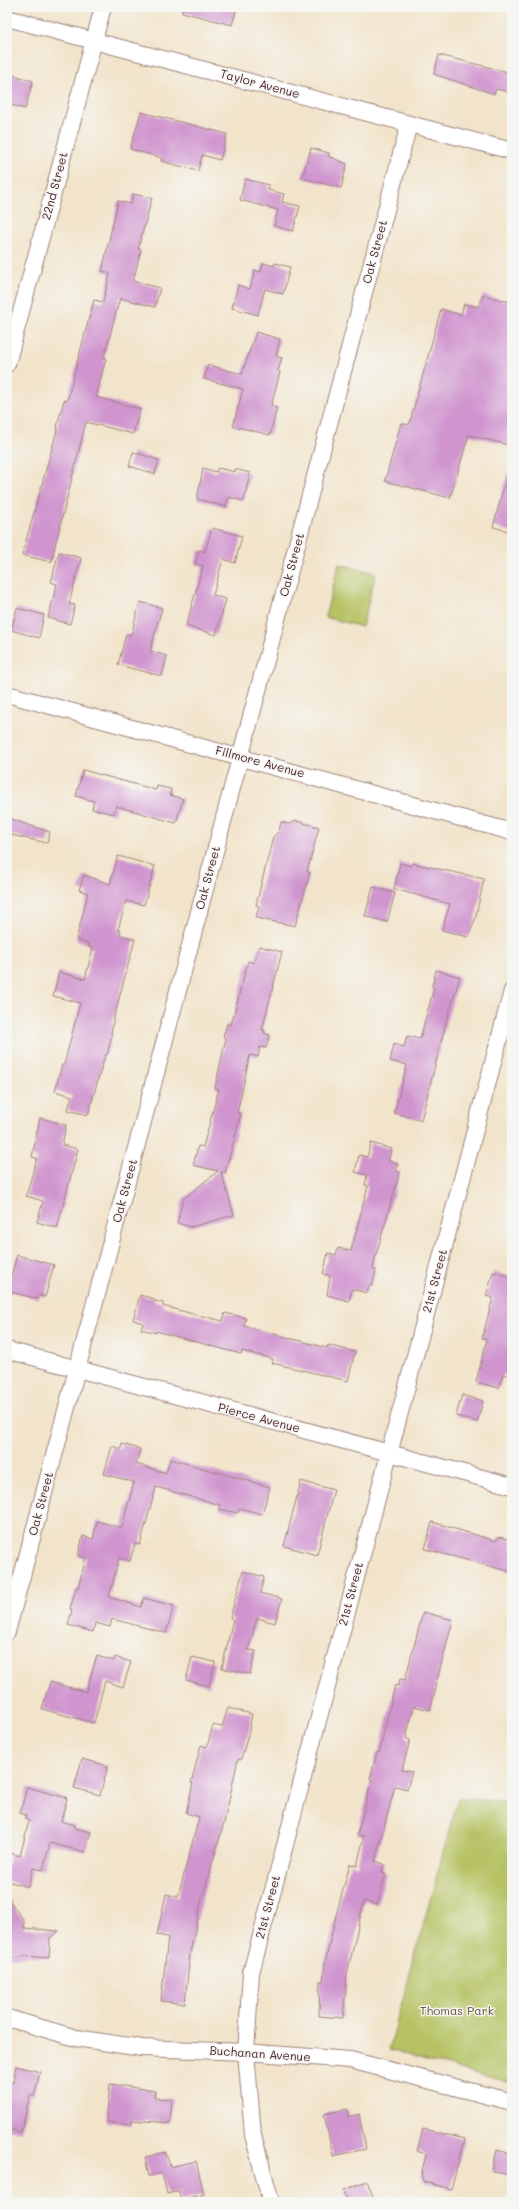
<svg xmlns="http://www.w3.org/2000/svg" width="519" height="2209" viewBox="0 0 519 2209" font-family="Mali,sans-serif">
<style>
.green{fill:#b6c264;stroke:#807048}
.building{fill:#d095cf}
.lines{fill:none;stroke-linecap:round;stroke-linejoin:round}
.street-casing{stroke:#9e827b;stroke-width:18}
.street{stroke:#fff;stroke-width:16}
.labels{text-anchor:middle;stroke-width:3;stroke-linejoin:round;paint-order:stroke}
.street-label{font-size:12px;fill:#4a1f2b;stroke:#f6f6f2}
.park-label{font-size:12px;fill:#6a503c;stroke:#f6f6f2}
</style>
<rect width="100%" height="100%" fill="#f6f6f2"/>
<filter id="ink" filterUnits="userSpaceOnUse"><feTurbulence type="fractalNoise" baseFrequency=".025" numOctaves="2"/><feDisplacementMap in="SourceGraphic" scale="8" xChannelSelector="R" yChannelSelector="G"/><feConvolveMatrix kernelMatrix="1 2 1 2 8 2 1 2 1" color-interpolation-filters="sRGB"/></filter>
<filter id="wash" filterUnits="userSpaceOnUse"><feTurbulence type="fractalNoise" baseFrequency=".012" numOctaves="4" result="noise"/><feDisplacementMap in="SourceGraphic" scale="16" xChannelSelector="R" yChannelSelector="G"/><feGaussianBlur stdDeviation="0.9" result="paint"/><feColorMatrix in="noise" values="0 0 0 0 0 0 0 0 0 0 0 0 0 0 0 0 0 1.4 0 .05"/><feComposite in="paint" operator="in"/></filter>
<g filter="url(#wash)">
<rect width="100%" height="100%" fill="#f2e4cb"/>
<!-- green -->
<path class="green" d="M339,564L376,573L362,627L325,617Z
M458,1798L512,1802V2083L389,2050Z"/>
<g id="blocks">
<!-- building -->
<path class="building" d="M183,7H237L232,25L182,12Z
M439,55L512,73V93L496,89L494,94L434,74Z
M7,73L33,81L25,109L7,104Z
M141,112L227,134L220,160L202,155L198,171L161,161L162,158L130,149Z
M311,148L329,153L328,156L347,164L341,188L302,178Z
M245,179L269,185L268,190L284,194L282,202L300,206L293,231L274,226L278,210L240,200Z
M133,194L152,198L138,249L141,250L133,281L160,288L155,307L120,298L104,357L106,358L96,397L140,409L133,434L86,422L51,562L22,555L58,427L57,426L64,400L67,401L94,300L103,302L110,273L102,271L118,201L131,204Z
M263,263L274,266L275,263L290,267L283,294L265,289L258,315L232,308L238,285L250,289L255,270L261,272Z
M483,295L511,302L509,312L512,313V446L469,435L450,498L385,481L401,423L409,425L441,309L461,315L464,304L478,307Z
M256,332L280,339L276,356L282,358L278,371L280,372L271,406L277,408L270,435L233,426L243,389L204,379L208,365L242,374Z
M133,452L159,460L155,474L129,466Z
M203,468L216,472L218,468L235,472V469L250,473L244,501L228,497L226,507L197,499Z
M507,474H512V532L493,527Z
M212,528L242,536L235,563L223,559L213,595L226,599L216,635L186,626L203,566L195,564L199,550L205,552Z
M59,552L81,558L69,604L75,605L70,624L48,618L57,584L51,582Z
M140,602L162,608L150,651L167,656L162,676L118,665L126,634L131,635Z
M17,608L44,615L39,638L11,630Z
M83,770L156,790L157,786L171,789L170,795L183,799L176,823L116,806L114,814L92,809L94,801L76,796Z
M7,818L50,832L47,843L7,834Z
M296,821L319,827L307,872L310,873L295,926L256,918L259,906L256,905L273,837L279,831L281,822L289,824Z
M118,856L155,866L144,905L126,901L118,930L121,931L120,935L135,939L113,1021L111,1034L112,1035L107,1055H105L88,1115L68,1110L72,1096L55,1091L62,1065H64L80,1003L53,996L59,972L85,979L93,948L88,947L89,944L76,940L88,893L79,890L84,875L110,884Z
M400,863L411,866L412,863L484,879L475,920L468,937L442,930L450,904L394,889Z
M373,887L395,893L387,922L365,916Z
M259,946L282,952L262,1030H265L264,1033L270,1035L266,1048L260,1047L258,1057L250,1055L237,1113L241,1114L225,1173L221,1172L234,1215L191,1227L177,1223L183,1199L218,1171L193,1165L198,1146L203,1147L219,1089L215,1088L226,1038L223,1037L227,1024L231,1025L248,961L254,963Z
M436,970L460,977L447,1019L421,1120L394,1113L407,1065L390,1061L394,1044L404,1047L407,1036L420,1039L434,988L432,987Z
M40,1118L66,1125L62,1145L78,1149L57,1228L37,1222L43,1201L26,1196L37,1158L32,1157Z
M371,1143L392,1149L388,1161L398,1164L396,1171L400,1172L375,1258L373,1269L376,1270L372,1286L369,1285L367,1293L352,1289L349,1301L327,1295L330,1276L323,1274L328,1253L336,1255L338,1248L351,1251L368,1186L365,1185L367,1175L355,1172L359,1155L367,1157Z
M17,1255L54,1265L45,1297L39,1295L38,1299L7,1291Z
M493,1272L512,1277V1376L503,1374L499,1388L476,1382L487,1339L482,1338L493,1298L486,1296Z
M140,1295L154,1299V1301L163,1303V1306L193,1314L223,1321L225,1313L246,1318L244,1326L327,1348L328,1345L355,1352L348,1381L272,1363L273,1359L242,1351L241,1354L156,1331V1333L141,1329L143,1323L133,1320Z
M462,1395L483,1401L477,1422L456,1416Z
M122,1444L140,1449L136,1464L166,1473L170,1459L270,1487L262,1514L239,1508L238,1513L219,1509L220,1505L156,1487L140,1545L135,1544L130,1561L119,1558L109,1597L141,1607L144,1598L174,1606L166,1633L112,1619L110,1627L95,1623L93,1632L68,1625L72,1610L70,1609L76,1588H78L86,1558L78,1556L83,1536L93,1539L97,1521L122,1528L134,1482L104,1474L112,1446L121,1449Z
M301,1481L334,1490L317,1555L284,1546Z
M432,1522L496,1541L499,1537L512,1540V1572L425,1549Z
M243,1571L264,1577L260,1593L282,1599L275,1623L257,1618L248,1650L256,1651L250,1674L222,1668L233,1619L230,1618Z
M423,1612L453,1620L435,1687L436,1688L430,1710L414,1706L406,1738L410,1740L402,1770L412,1772L407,1789L395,1786L375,1861L384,1864L382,1872L386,1873L377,1905L364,1901L347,1974L343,2018L319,2016L320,1981H323L325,1963L337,1912L350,1864L357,1866L364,1836L357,1835L372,1779H370L377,1752L379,1753L395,1685L398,1686L400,1679L405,1680Z
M97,1656L114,1661L115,1657L131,1662L123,1687L105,1681L94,1723L42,1709L50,1682L86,1692Z
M192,1657L215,1662L209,1686L186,1680Z
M228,1708L252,1714L249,1731L241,1760L238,1759L224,1823L201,1902L190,1953L185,2004L161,2001L168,1937L157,1935L166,1894L178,1897L199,1817L186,1813L193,1783H191L201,1745L207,1747L213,1725L222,1727Z
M82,1759L108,1766L100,1795L74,1788Z
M27,1787L67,1798L61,1821L75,1825L74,1828L91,1832L85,1852L50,1843L43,1870L33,1868L28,1887L7,1881V1867L10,1853L20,1856L29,1821L25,1819L26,1815L20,1813Z
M7,1897L24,1921V1928L59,1931L50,1938L49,1958L26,1956L7,1959Z
M16,2066L40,2072L34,2096L30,2095L21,2132L7,2129V2081L13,2083Z
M110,2084L156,2091L155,2098L172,2099L170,2123L131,2120V2125L106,2122Z
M347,2109L348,2117L359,2114L366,2149L333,2156L324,2114Z
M423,2129L465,2139L451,2189L424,2182L421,2176L426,2154L417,2151Z
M497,2150L512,2154V2176L492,2171Z
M166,2152L170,2167L196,2161L204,2194L181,2200L179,2191L167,2194L162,2173L149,2176L145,2157Z
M367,2181L375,2202H348L344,2190Z"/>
</g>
</g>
<g filter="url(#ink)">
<use href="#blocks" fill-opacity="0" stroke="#9e827b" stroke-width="1"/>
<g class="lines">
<!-- street casing -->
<g class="street-casing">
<path id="street" d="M7,18L512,151
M7,364L103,7
M7,694L512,832
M7,1350L512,1486
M7,1632L409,124
M7,2018L76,2038L142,2048L246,2052L350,2060L512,2102
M271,2202L253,2135L246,2052L251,1973L512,991"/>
</g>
<!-- street -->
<use href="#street" class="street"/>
</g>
</g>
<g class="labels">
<!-- street labels -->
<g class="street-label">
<text transform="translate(260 84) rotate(15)" y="4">Taylor Avenue</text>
<text transform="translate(55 186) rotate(-75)" y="4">22nd Street</text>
<text transform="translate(375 252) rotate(-75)" y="4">Oak Street</text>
<text transform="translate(292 565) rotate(-75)" y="4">Oak Street</text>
<text transform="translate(260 762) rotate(15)" y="4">Fillmore Avenue</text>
<text transform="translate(208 878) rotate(-75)" y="4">Oak Street</text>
<text transform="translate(125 1191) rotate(-75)" y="4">Oak Street</text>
<text transform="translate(435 1281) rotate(-75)" y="4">21st Street</text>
<text transform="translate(259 1418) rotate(15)" y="4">Pierce Avenue</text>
<text transform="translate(41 1504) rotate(-75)" y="4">Oak Street</text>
<text transform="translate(351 1594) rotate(-75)" y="4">21st Street</text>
<text transform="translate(268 1907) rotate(-75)" y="4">21st Street</text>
<text transform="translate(260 2054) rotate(4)" y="4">Buchanan Avenue</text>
</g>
<!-- park labels -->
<g class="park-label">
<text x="457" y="2015">Thomas Park</text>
</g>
</g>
<!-- margin -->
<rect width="519" height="2209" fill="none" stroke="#f6f6f2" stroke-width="24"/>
</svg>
